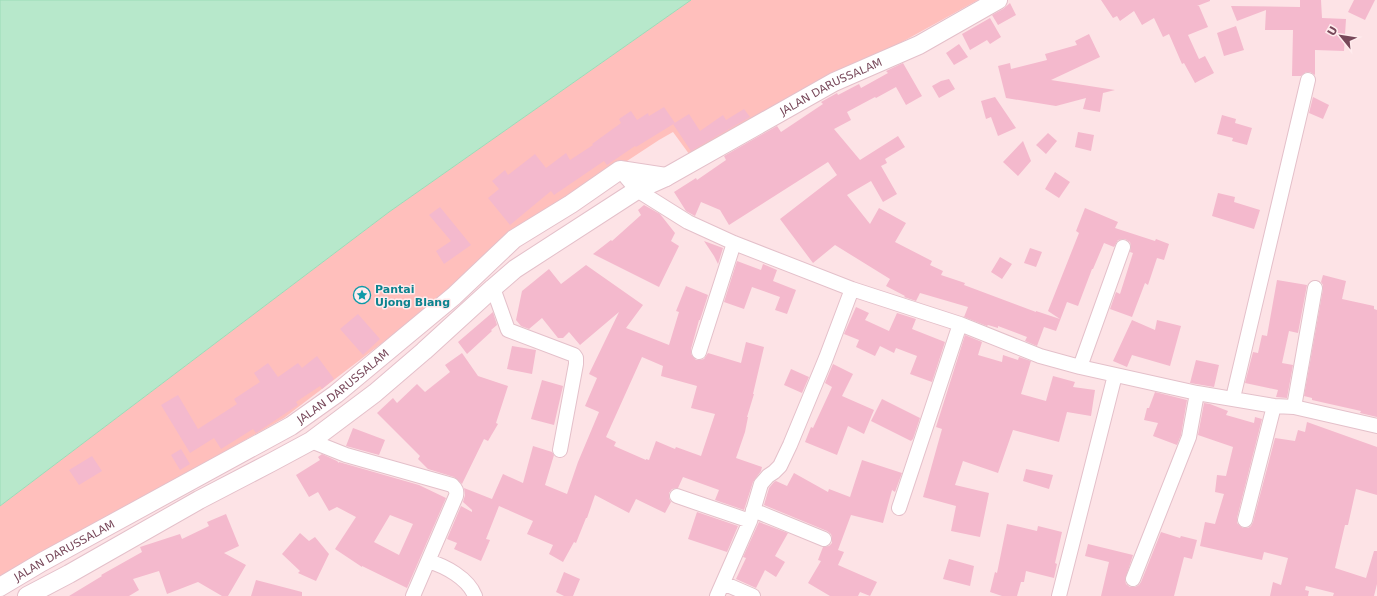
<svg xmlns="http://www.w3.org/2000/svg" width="1377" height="596" viewBox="0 0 1377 596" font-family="'DejaVu Sans',sans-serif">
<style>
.sand{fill:#ffbfbc}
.water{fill:#b7e8cb;stroke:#9cdbb7}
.building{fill:#f4b9cd;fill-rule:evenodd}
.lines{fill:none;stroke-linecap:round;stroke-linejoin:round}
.minor-casing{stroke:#e4c0ca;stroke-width:16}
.tertiary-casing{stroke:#e4c0ca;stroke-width:20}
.minor{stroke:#fff;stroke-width:14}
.tertiary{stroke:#fff;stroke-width:18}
.labels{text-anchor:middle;stroke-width:3;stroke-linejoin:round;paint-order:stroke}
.street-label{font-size:11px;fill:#774759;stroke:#ffebed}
.culture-label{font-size:11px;font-weight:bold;fill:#0d838f;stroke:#ffebed;text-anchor:start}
</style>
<rect width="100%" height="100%" fill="#fde3e6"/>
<!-- sand -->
<path class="sand" d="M691,0H978L692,158L673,132L659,140L546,214L454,288L284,418L28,563L0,581V506L389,212Z"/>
<!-- water -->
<path class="water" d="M0,0H691L389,212L0,506Z"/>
<!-- building -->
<path class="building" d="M1101,0H1210V1L1197,6H1199L1208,27L1188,35L1199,59L1205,56L1214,73L1195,83L1184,63L1182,64L1169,34L1163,37L1154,18L1142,25L1134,11L1120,21L1117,16L1113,18Z
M1300,0H1321L1322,18L1346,19L1344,51L1315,50V75L1310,72H1306L1301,76H1292L1293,30H1265L1266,10L1237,21L1231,6L1300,7Z
M1354,0H1375L1365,20L1348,12Z
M1010,3L1016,15L998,25L992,15L1003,9Z
M990,18L1001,37L990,44L987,40L970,50L962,34Z
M1236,26L1244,50L1224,56L1217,33Z
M1089,34L1100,57L1051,80L1115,90L1103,93L1100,112L1083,109L1086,98L1056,106L1006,98L998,66L1010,63L1011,69L1047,60L1045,54L1077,45L1075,41Z
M959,44L968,57L954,65L946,53Z
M903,63L922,96L906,105L896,87L876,98L875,97L847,112L851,120L834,129L860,160L898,136L905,147L885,159L887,163L881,166L897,194L883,202L871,181L847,195L870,224L879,208L906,223L895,242L932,261L930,265L943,271L941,275L965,283L964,285L1036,312V311L1060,319L1048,311L1079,233L1076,231L1085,208L1118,222L1115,228L1155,241L1156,239L1169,244L1164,260L1157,258L1148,285L1145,283L1132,317L1110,309L1116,292L1120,294L1133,253L1130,252L1131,246L1130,242L1125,239L1118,240L1114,247L1104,243L1093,269H1092L1078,306L1067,302L1056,331L1044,327L1037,346L1025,341L1027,337L998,326V328L988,325L987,326L964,317L968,307L920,293L916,301L904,297L905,296L886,286L890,279L835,245L813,263L780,219L837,175L828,162L729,225L720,210L701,202L695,216L686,211L674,192L696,178L697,180L726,160L724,156L777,126L781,132L823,104L821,102L837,93L838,95L859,84L861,88L888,73L886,71Z
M949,79L955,89L939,98L932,86L941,81Z
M995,97L1016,128L998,136L991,117L986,119L981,101Z
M1313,97L1329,105L1323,119L1309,113Z
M664,107L675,123L636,147L635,146L607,165L604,161L554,195L551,191L510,225L488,198L499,189L492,181L505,170L508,175L535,154L546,168L566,153L570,160L593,145L592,144L621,123L619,119L631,111L637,120L648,113L649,116Z
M744,109L750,117L691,151L673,124L689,114L700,131L723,115L726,120Z
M1222,115L1236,119L1235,123L1252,128L1247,145L1232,141L1233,138L1217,134Z
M1078,132L1094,135L1091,151L1075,147Z
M1048,133L1057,141L1046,154L1036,145Z
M1023,141L1031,161L1018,176L1003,162Z
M1055,172L1070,182L1059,198L1045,189Z
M1218,193L1235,197L1234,202L1260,210L1254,229L1212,216Z
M644,205L660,214L675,233L671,241L679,246L659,287L593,254L611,240L612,241L641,215L638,210Z
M440,207L471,245L444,264L436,251L451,241L429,215Z
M704,241L723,248L718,264L714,256Z
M1030,248L1042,252L1036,267L1024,263Z
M1000,257L1012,264L1002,279L991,272Z
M737,261L761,270L763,264L777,270L773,281L796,290L787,314L775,310L780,297L752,287L744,309L724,302Z
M586,265L643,305L626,328L669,345L679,312L676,311L686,286L708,295L700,320H699L691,349V354L696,360H700L704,359L708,353L741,363L746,342L764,347L753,394H754L747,417H748L745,432L736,458L762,467L761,471L753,482L744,510L715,500L719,490L683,477L678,488L672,489L669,493V498L671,502L665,513L636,499L629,513L595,495L587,518H586L576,543L574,542L563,562L549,554L553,545L527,534L533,521L499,506L486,539L490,540L481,561L454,549L457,543L447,539L461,506L472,512V510L463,502L465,495L464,488L492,499L503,474L523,483L533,446L552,452L554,455L545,485L567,494L578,462L599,412L585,406L597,378L589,374L619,312L580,345L569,332L563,338H558L542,318L529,329L521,326L516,320L522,291L549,269L561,284ZM642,357L663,366L661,376L697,386L691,408L715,414L701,456L676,447L675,449L656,441L649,460L646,459V460L614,446L616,442L606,437Z
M1323,275L1346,281L1342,299L1374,306V309L1377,310V417L1360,413L1361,411L1312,400V398L1304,396L1323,289V285L1321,282Z
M1277,280L1307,285L1298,333L1289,331L1282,363L1293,365L1287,398L1276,397L1278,390L1245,383L1253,352L1258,353L1262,335L1267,336Z
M856,307L869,313L865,320L889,331L897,313L916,319L912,329L945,342L932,382L910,374L917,356L896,348L894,353L880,346L875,356L856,347L859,340L844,334Z
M493,312L497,325L491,330L492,331L467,354L458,342Z
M358,314L380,339L363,355L340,329Z
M1132,320L1155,330L1157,320L1181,326L1170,366L1132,355L1127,367L1113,361Z
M965,335L982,342L978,355L1002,362L1003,355L1018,360L1019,357L1031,361L1021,394L1046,401L1053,376L1075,382L1073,387L1095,390L1091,416L1067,412L1059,442L1013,430L998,473L963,461L955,485L989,493L980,537L951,531L956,506L923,497L942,429L936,427Z
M512,346L536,350L532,374L507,369Z
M462,353L478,376L508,386L496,423L498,424L488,441L484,439L462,484L454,477L428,469L418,459L420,456L377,413L393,398L397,403L417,384L425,392L450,372L445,365Z
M317,356L334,379L322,389L320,386L296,402L298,405L256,433L253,429L221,449L214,438L190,453L161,405L178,395L198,429L237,404L234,399L260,382L254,373L268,363L278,377L298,363L302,368Z
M1196,360L1219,365L1214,387L1190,383Z
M833,364L853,374L842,396L874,410L864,434L848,426L837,455L805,442L811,427L813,428L832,387L825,383Z
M791,369L809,377L802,393L784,385Z
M542,380L563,386L554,425L531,419Z
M1155,392L1187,400L1181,435L1177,445L1153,436L1158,423L1144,420L1147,408H1149Z
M882,399L920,418L913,439L911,441L871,421Z
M1204,403L1210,404L1228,411L1226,415L1254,423L1255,417L1262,419L1237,518V523L1243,528H1248L1251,526L1253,522L1275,438L1295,441L1298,430L1305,432L1307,422L1377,447V495L1356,489L1348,525H1345L1335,568L1366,578L1374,551H1377V584L1374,596H1333L1334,593L1306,586L1305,590L1309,591L1308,596H1270L1273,582L1281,585L1288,558L1264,552L1262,560L1200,546L1205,522L1215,524L1224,494L1215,492L1217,475L1226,476L1233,447L1198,435Z
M353,428L385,440L379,455L346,446Z
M181,449L190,464L180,470L171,455Z
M322,454L337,461L339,463V462L419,485L446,498L407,588L362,566V567L335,549L356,517L337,507L329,511L318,492L309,497L296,475L320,460L318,457ZM390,515L413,524L399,555L374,542Z
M92,456L102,471L79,485L69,470Z
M862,460L902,473L895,492L892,490L883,523L851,515L838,550L844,552L838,565L877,582L870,596L860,592L858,596H830L808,583L821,561L818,560L823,547L829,546L832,543V538L831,534L827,531L764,505L769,488L774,482L776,481L787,486L794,473L828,492L829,489L850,497Z
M1026,469L1053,475L1049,489L1023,481Z
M697,512L738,526L727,552L688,539Z
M226,514L239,546L224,553L246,565L228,596H222L198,582L167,594L159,571L133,579L139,590L129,596H69L102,576L101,575L142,552L140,547L180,534L182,539L209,526L207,522Z
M759,522L788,533L775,556L785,562L776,577L765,570L756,588L736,579L746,558L743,557Z
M1007,524L1037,531L1038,526L1062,532L1055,563L1057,564L1054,578L1026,571L1024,582H1021L1017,596H1002L990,592L995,572L997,573Z
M1161,532L1180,538L1181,536L1197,540L1192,559L1184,557L1174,596H1101L1109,562L1085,556L1088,544L1133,555L1125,580L1126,584L1130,587H1135L1139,585L1141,582Z
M300,533L309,541L315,537L329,554L316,581L298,573L300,571L282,554Z
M949,559L974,566L970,586L943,579Z
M564,572L580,579L573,596H564L556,592Z
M256,580L302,592V596H251Z"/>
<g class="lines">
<!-- minor casing -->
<g class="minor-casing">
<path id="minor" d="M620,170L637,190L688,222L734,243L852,289L960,324L1040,356L1080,367L1197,393L1274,406L1294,407L1377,426
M493,288L508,330L574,355L576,358V364L560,450
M699,352L734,243
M1080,367L1123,247
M1233,398L1308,80
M1294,407L1315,288
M311,441L346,455L452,485C456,489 457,491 456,496L413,596
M677,496L750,521
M899,508L960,324
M753,510L824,539
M1245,520L1274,406
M428,561C445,566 468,578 475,596
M1133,579L1189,437L1197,393
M723,583L753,596
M717,596L750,521L761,484L768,476L774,472L780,466L790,445L826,358L852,289
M1059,596L1115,375"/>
</g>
<!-- tertiary casing -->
<g class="tertiary-casing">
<g id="tertiary">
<path id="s1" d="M0,587L42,562L291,426L336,394L454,296L514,239L571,204L620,170L666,177"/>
<path id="s2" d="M27,596L69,574L199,500L272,462L311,441L375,393L424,351L493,288L515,269L637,190L666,177L834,82L919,45L998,0"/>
</g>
</g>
<!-- minor -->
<use href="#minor" class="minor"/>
<!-- tertiary -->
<use href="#tertiary" class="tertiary"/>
</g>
<!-- icons -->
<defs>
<g id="sight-ring" transform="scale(0.9)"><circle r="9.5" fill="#ffebed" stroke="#0f9aa8" stroke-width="1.5"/><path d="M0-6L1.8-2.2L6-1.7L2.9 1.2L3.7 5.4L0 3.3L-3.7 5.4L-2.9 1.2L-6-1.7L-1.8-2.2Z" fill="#0f9aa8"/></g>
</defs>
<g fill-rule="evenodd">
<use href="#sight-ring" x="362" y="295"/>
</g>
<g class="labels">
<!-- street labels -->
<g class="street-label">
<text dy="4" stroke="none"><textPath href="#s2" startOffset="956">JALAN DARUSSALAM</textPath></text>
<text dy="4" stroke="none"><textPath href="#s1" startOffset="398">JALAN DARUSSALAM</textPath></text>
<text dy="4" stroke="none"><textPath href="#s1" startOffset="74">JALAN DARUSSALAM</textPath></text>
</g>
<!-- culture labels -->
<g class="culture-label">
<text x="375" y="293">Pantai<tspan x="375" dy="13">Ujong Blang</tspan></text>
</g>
</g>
<!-- north arrow -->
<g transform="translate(1341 36) rotate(300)" stroke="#ffebed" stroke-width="3" paint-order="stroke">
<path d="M0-3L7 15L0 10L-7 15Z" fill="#774759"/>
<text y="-6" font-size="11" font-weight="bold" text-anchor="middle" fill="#774759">U</text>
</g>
</svg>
